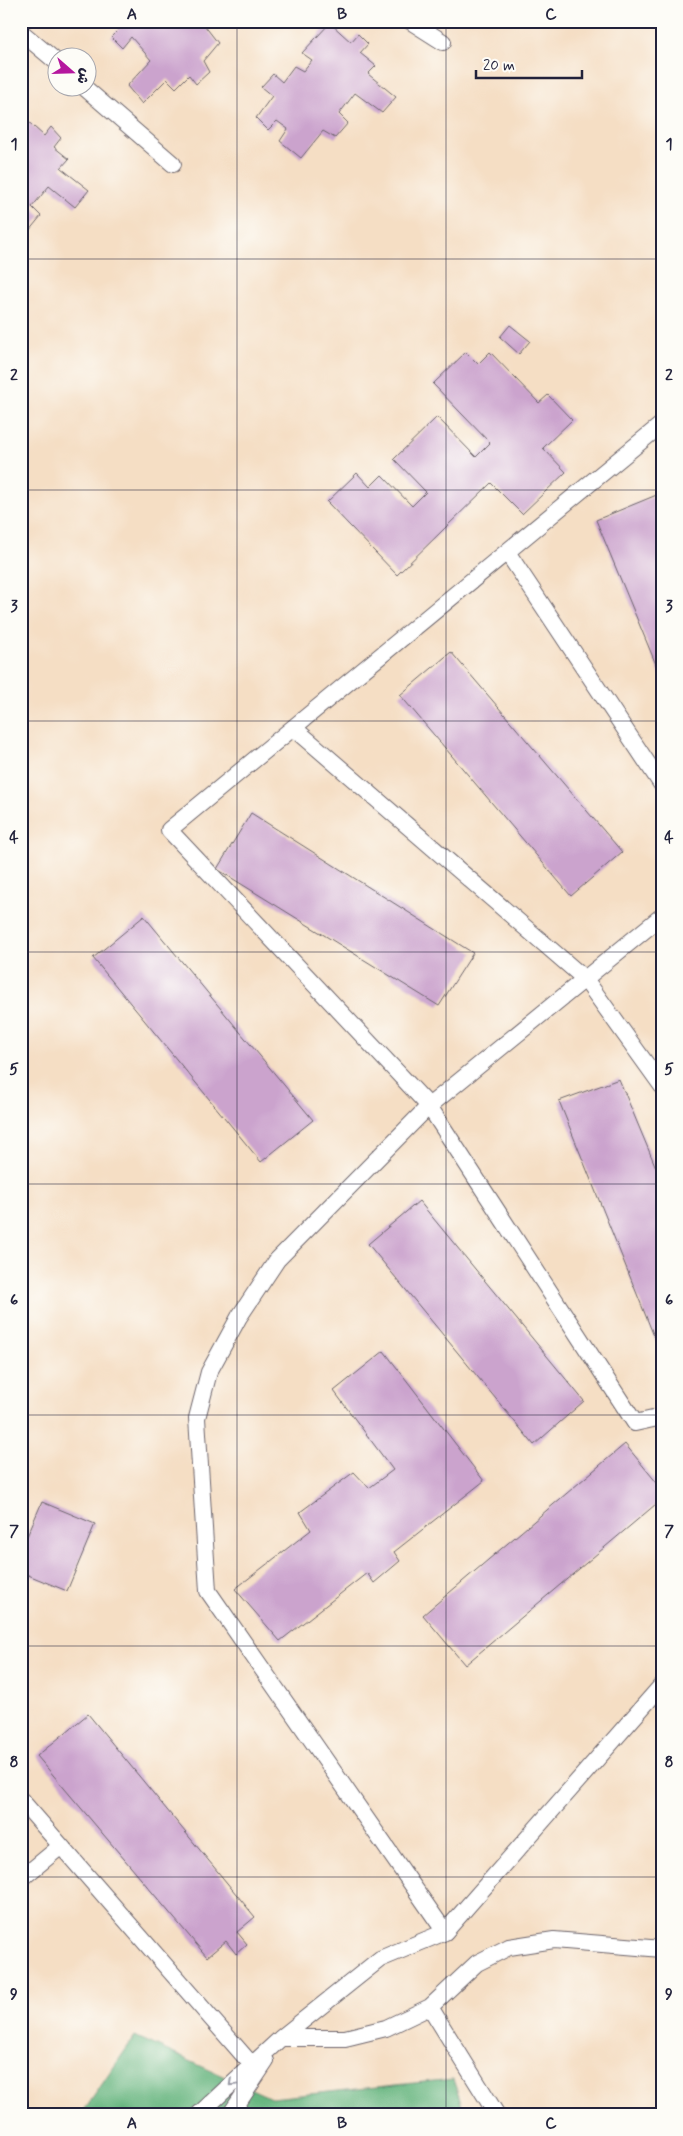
<svg xmlns="http://www.w3.org/2000/svg" width="683" height="2136" viewBox="0 0 683 2136" font-family="Mynerve,'Playpen Sans Arabic',sans-serif">
<style>
.forest{fill:#68b680;stroke:#456c5e}
.building{fill:#cba3cd}
.lines{fill:none;stroke-linecap:round;stroke-linejoin:round}
.lane-casing{stroke:#6c646b;stroke-width:18}
.lane{stroke:#fff;stroke-width:16}
.oneway{stroke:#9c9ca7}
.grid{fill:none;stroke:#22223b;stroke-width:1;stroke-opacity:0.55}
.neatline{fill:none;stroke:#22223b;stroke-width:2}
.grid-label{font-size:16px;text-anchor:middle;font-weight:bold;fill:#22223b}
</style>
<rect width="100%" height="100%" fill="#fdfcf7"/>
<filter id="ink" filterUnits="userSpaceOnUse"><feTurbulence type="fractalNoise" baseFrequency=".02" numOctaves="2"/><feDisplacementMap in="SourceGraphic" scale="10" xChannelSelector="R" yChannelSelector="G"/><feConvolveMatrix kernelMatrix="1 2 1 2 8 2 1 2 1" color-interpolation-filters="sRGB"/></filter>
<filter id="wash" filterUnits="userSpaceOnUse"><feTurbulence type="fractalNoise" baseFrequency=".0096" numOctaves="4" result="noise"/><feDisplacementMap in="SourceGraphic" scale="20" xChannelSelector="R" yChannelSelector="G"/><feGaussianBlur stdDeviation="1.12" result="paint"/><feColorMatrix in="noise" values="0 0 0 0 0 0 0 0 0 0 0 0 0 0 0 0 0 1.4 0 .05"/><feComposite in="paint" operator="in"/></filter>
<g filter="url(#wash)">
<rect width="100%" height="100%" fill="#f5dec4"/>
<!-- forest -->
<path class="forest" d="M135,2036L271,2098L453,2079L465,2115H81Z"/>
<g id="blocks">
<!-- building -->
<path class="building" d="M111,21H201L218,43L203,61L209,72L196,84L189,75L176,88L167,79L142,104L127,86L151,60L131,37L122,48L111,37L119,29Z
M330,23L351,42L358,34L368,44L360,53L376,66L368,74L396,97L382,113L355,93L339,114L348,123L335,138L323,131L301,158L280,141L288,129L277,121L268,130L256,118L272,96L261,87L273,74L282,82L294,66L303,71L312,60L302,53Z
M23,117L44,136L51,127L61,138L54,147L69,159L61,168L89,190L75,207L49,186L32,207L41,216L28,232L21,227V119Z
M510,325L530,341L519,354L500,337Z
M466,352L478,364L490,352L539,403L548,395L572,420L543,448L566,472L522,514L491,483L397,575L327,502L357,473L370,487L382,475L412,506L426,492L394,459L437,417L476,457L490,443L433,384Z
M659,494L662,501V679L596,520Z
M451,652L622,852L571,896L400,695Z
M251,813L473,953L439,1006L217,869Z
M144,916L313,1120L261,1162L93,958Z
M619,1079L662,1182V1345L658,1346L559,1101Z
M419,1201L584,1401L534,1445L368,1244Z
M384,1351L484,1481L394,1552L400,1561L374,1583L367,1573L280,1641L235,1589L311,1530L300,1512L354,1472L369,1488L393,1470L334,1391Z
M625,1444L662,1489V1499L465,1665L423,1615Z
M42,1502L95,1524L67,1591L21,1572V1550Z
M88,1714L255,1917L237,1932L247,1944L236,1954L226,1941L207,1957L37,1756Z"/>
</g>
</g>
<g filter="url(#ink)">
<use href="#blocks" fill-opacity="0" stroke="#6c646b" stroke-width="1"/>
<g class="lines">
<!-- lane casing -->
<g class="lane-casing">
<path id="lane" d="M410,21L443,42
M21,32L58,63
M85,88L173,164
M662,424L169,830L429,1106L635,1423L662,1417
M507,552L662,785
M294,728L585,979L662,1086
M21,1800L252,2065
M21,1879L61,1846
M445,1932L208,1591L197,1418L209,1372L239,1317L277,1260L429,1106L662,916
M430,2007L497,2115
M281,2038H345L386,2028L430,2007L477,1963L509,1947L554,1940L662,1949
M198,2115L281,2038L380,1959L445,1932L662,1685
M230,2115L266,2061"/>
</g>
<!-- lane -->
<use href="#lane" class="lane"/>
</g>
<!-- one-way arrows -->
<defs><path id="oneway-chevron" d="M-2-3.5L2.5 0L-2 3.5" fill="none" stroke-width="1.6" stroke-linecap="round" stroke-linejoin="round" transform="scale(1.25)"/></defs>
<use class="oneway" href="#oneway-chevron" transform="translate(232 2083) rotate(137)"/>
</g>
<!-- grid -->
<path class="grid" d="M237,21V2115M446,21V2115M21,259H662M21,490H662M21,721H662M21,952H662M21,1184H662M21,1415H662M21,1646H662M21,1877H662"/>
<!-- margin -->
<rect width="683" height="2136" fill="none" stroke="#fdfcf7" stroke-width="55"/>
<!-- north arrow -->
<g transform="translate(72 72) rotate(110)"><circle r="24" fill="#fdfcf7" stroke="#a5a5ac"/>
<path d="M0-4L9 19L0 12L-9 19Z" fill="#b5179e"/>
<text y="-8" font-size="14" font-weight="bold" text-anchor="middle" fill="#22223b">ش</text>
</g>
<!-- scale -->
<path d="M476 70v8h106v-8" fill="none" stroke="#22223b" stroke-width="2.5"/>
<text x="483" y="70" font-size="15" fill="#22223b" stroke="#fdfcf7" stroke-width="4" paint-order="stroke">20 m</text>
<rect x="28" y="28" width="628" height="2080" class="neatline"/>
<g class="grid-label">
<text x="132" y="19">A</text>
<text x="342" y="19">B</text>
<text x="551" y="19">C</text>
<text x="14" y="149">1</text>
<text x="669" y="149">1</text>
<text x="14" y="380">2</text>
<text x="669" y="380">2</text>
<text x="14" y="611">3</text>
<text x="669" y="611">3</text>
<text x="14" y="842">4</text>
<text x="669" y="842">4</text>
<text x="14" y="1074">5</text>
<text x="669" y="1074">5</text>
<text x="14" y="1305">6</text>
<text x="669" y="1305">6</text>
<text x="14" y="1536">7</text>
<text x="669" y="1536">7</text>
<text x="14" y="1767">8</text>
<text x="669" y="1767">8</text>
<text x="14" y="1999">9</text>
<text x="669" y="1999">9</text>
<text x="132" y="2128">A</text>
<text x="342" y="2128">B</text>
<text x="551" y="2128">C</text>
</g>
</svg>
